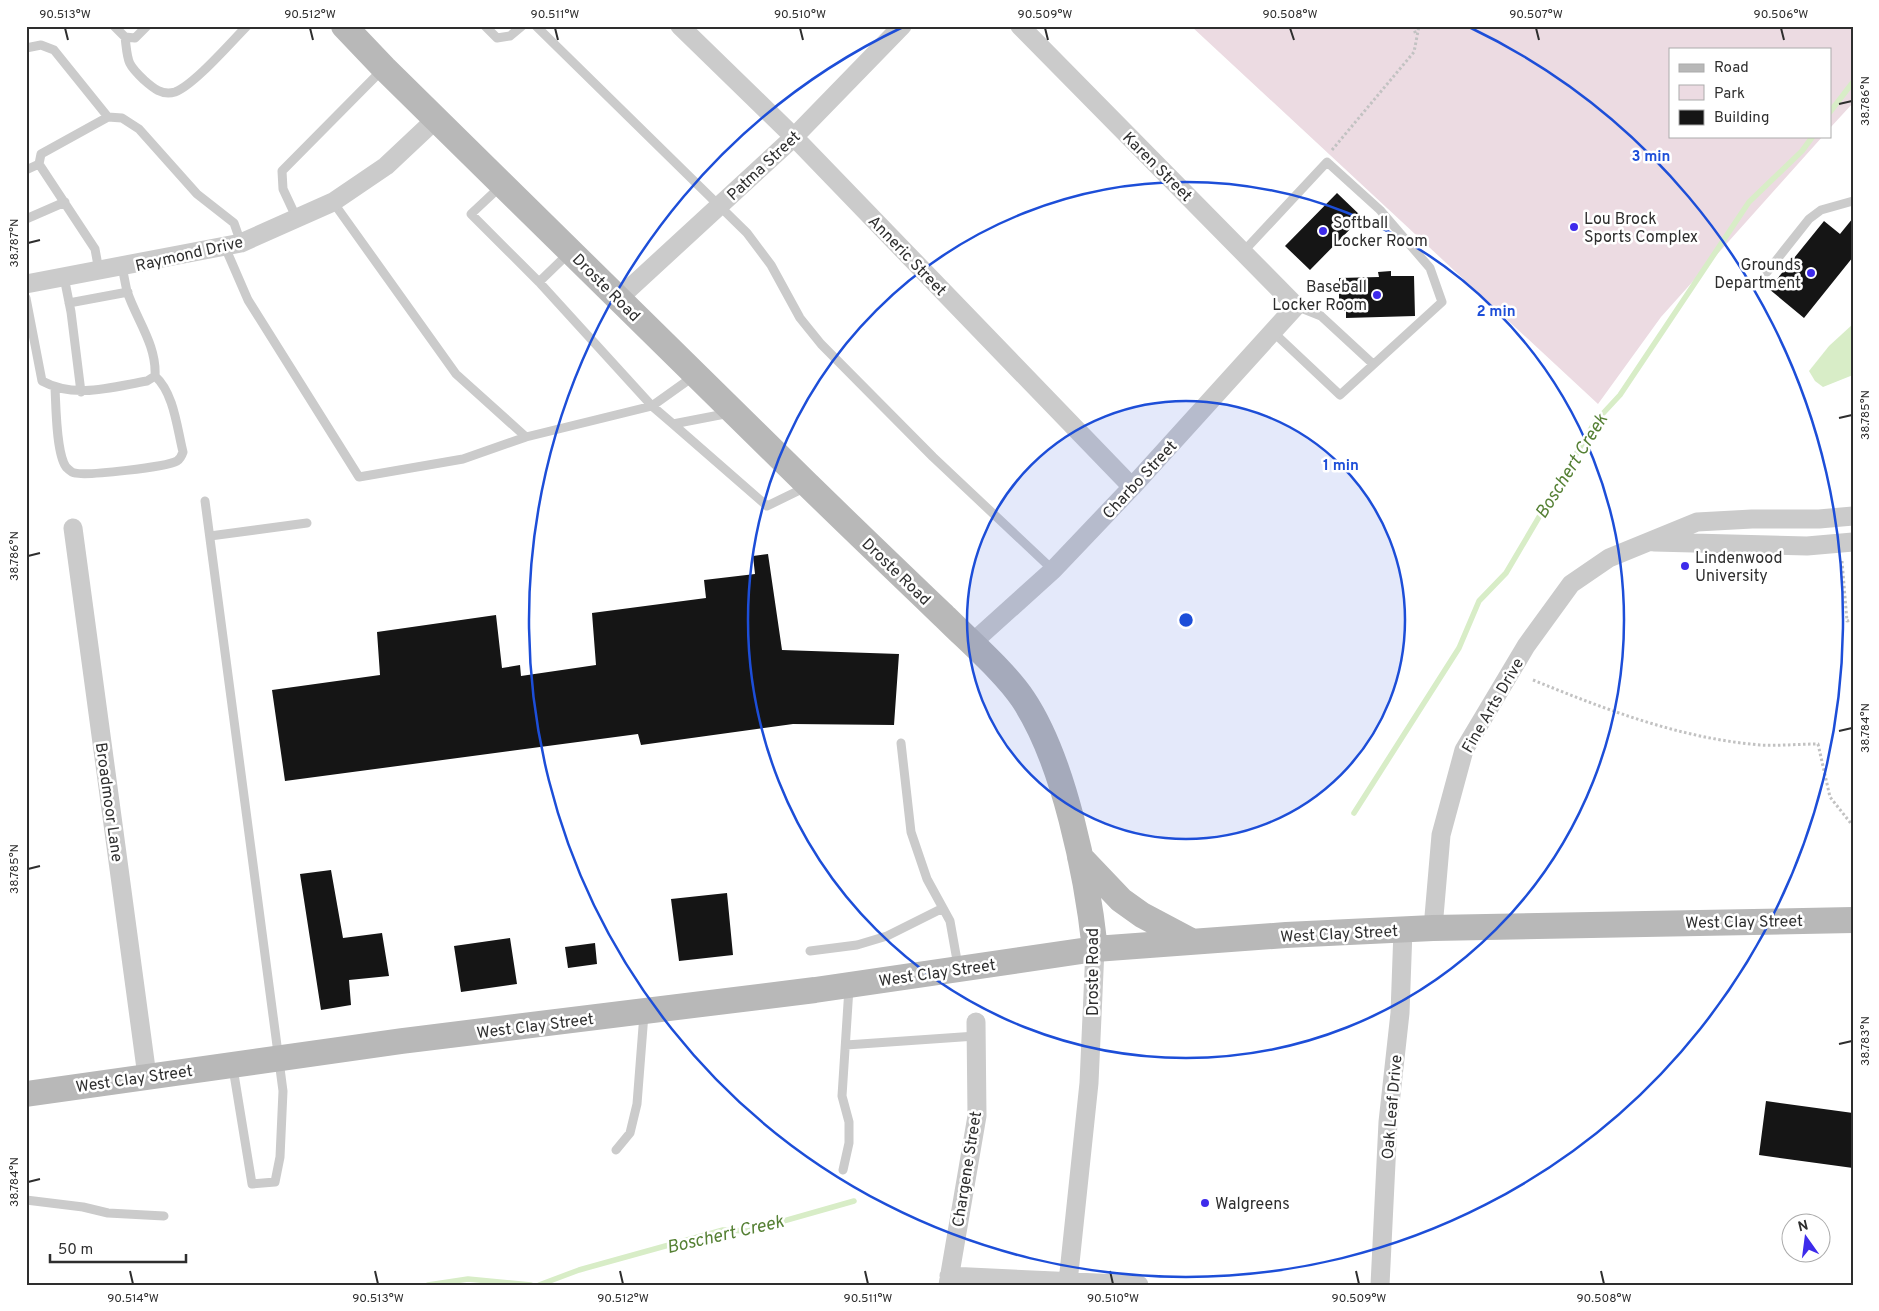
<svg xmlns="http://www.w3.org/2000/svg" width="1879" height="1311" viewBox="0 0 1879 1311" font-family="Overpass,sans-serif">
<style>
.green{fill:#ecdbe2}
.water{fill:#d8edc7}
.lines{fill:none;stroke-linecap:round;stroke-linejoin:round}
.stream{stroke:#d8edc7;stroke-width:5.5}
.building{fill:#151515}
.path{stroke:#c2c2c2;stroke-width:3;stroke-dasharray:2.5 2.5;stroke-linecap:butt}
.lane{stroke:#cbcbcb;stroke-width:9}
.street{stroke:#cbcbcb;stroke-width:19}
.secondary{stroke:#b8b8b8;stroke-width:26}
.ticks{fill:none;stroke:#2e2e2e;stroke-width:2}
.ring{fill:none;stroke:#1d4ed8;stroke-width:2.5}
.poi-dot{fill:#3e2beb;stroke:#fff;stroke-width:2}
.labels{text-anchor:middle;stroke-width:5;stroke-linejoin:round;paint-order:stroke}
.street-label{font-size:16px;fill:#2e2e2e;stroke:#fff}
.poi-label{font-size:16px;fill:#2e2e2e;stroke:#fff;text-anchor:start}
.water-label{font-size:18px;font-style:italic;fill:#558034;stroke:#fff}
.centre{fill:#1d4ed8;stroke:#fff;stroke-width:2.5}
.ring-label{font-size:15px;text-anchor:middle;font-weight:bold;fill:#1d4ed8;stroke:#fff;stroke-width:5;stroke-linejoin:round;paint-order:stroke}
.neatline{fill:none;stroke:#2e2e2e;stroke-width:2}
.ticks-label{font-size:12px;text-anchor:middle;fill:#2e2e2e}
</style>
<rect width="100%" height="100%" fill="#fff"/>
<!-- green -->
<path class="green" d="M1191,26H1853V103L1830,128V49H1670V136H1823L1661,317L1598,404Z"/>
<!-- water -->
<path class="water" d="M1853,324V375L1823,387L1815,381L1809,371L1829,346Z"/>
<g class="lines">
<!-- stream -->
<path class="stream" d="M1830,112L1853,82
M1354,813L1459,648L1479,601L1506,573L1595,422L1620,395L1749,202L1802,151L1813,136
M428,1285L468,1279L531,1285
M539,1285L579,1270L723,1230L748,1231L854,1201"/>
</g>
<!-- building -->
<path class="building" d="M1337,193L1362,217L1310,270L1285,246Z
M1853,218V257L1804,318L1769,289L1824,221L1840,234Z
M1391,271V276H1414L1415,316L1346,318V311H1339V278L1379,277L1378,272Z
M768,554L782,650L899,654L894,725L793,724L641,745L638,734L285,781L272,690L380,675L377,632L496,615L502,668L520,665L521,676L596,665L592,613L706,598L704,580L755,574L753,556Z
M331,870L343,938L382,933L389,976L349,980L351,1005L321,1010L300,874Z
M727,893L733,955L679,961L671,899Z
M510,938L517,984L461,992L454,946Z
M595,943L597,964L568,968L565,947Z
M1766,1101L1853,1113V1168L1759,1155Z"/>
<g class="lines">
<!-- path -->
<path class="path" d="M1413,26L1416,35
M1332,150L1414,52L1419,26
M1842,561L1847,621L1853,620
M1533,680C1607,710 1679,738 1760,745C1779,746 1799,744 1818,744L1830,797L1853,826"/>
<!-- lane -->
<path class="lane" d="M114,26L125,37L135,38L147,26
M485,26L497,38L510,36L522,26
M536,26L747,233L771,265L800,318L821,344L933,457L1053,570
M125,37C128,61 126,63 144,80C153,88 162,96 175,92C194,85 231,42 247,26
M26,48L41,45L54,50L108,117
M26,170L39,164
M502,185L471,214L539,282L652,406L673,424L730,413
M333,202L456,374L526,437L652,406L694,376
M26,219L65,202
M297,219L283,189L282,171L382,70
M225,247L248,300L359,477L463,459L526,437
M1243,252L1327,162L1380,210L1430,268L1442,302L1340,395L1273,332
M99,271L95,249L39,164L41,154L108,117L122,118L139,129L197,194L234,223L241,243
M1767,272L1809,219L1821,210L1853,201
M64,277L71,312L81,392
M539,282L569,253
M26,298L42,381C75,399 112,387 147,381L155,376C157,345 136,319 127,291C125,283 124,275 122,267
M69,303L128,292
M1296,306L1321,316L1373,364
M55,388C56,405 56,453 66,467C68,469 72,473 75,473C87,476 166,467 177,461C180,459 182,455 183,452C177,428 174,393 155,376
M673,424L767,506L806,487
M205,501L283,1091L280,1157L275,1182L252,1184L233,1068
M210,536L307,523
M901,743L911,832L927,879L950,921L958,966
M810,951L857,945L887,936L943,908
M846,1045L976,1036
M616,1150L630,1133L637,1104L644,1014
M843,1170L849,1143V1122L842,1096L849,988
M26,1200L83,1207L108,1213L164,1216"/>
<!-- street -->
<path class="street" d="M680,26L794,137L1132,487
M26,284L241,243L333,202L386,166L436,119
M618,299L794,137L902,26
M73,528L147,1076
M1654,542L1807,546L1853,542
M972,643L1053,570L1132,487L1296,306L1020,26
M1433,928L1441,835L1464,750L1526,646L1571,584L1609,558L1697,522L1752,519H1819L1853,516
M949,1276L1139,1285
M1068,1282L1089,1083L1095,949
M948,1285L977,1116L976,1022
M1380,1285L1388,1122L1400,1013L1403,930"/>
<!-- secondary -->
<path class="secondary" d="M344,26L384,68C526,207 667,346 808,485C854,530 900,574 947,619C969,641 1006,673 1023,699C1064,760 1087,875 1095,949
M1080,857L1121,900L1142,915L1191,941
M26,1094L402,1041L815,990L1095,949L1286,935L1433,928L1853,920"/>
</g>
<!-- ticks -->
<path class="ticks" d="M65,28L68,40M310,28L313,40M555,28L558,40M800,28L803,40M1045,28L1048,40M1290,28L1294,40M1536,28L1539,40M1781,28L1784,40M1839,104L1852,101M28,243L40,240M1839,418L1852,415M28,556L40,553M1839,731L1852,728M28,869L40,866M1839,1044L1852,1041M28,1182L40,1179M130,1271L133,1284M375,1271L378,1284M620,1271L623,1284M865,1271L868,1284M1110,1271L1113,1284M1356,1271L1359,1284M1601,1271L1604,1284"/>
<!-- distance rings -->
<circle cx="1186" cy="620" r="219" fill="#1d4ed8" fill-opacity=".12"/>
<g class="ring">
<circle cx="1186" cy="620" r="219"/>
<circle cx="1186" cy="620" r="438"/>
<path d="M1469 27A657 657 0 1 1 903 27"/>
</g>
<!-- markers -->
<g class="poi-dot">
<circle cx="1574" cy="227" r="5"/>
<circle cx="1323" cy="231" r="5"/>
<circle cx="1811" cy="273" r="5"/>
<circle cx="1377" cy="295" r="5"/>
<circle cx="1685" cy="566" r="5"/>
<circle cx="1205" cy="1203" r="5"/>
</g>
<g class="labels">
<!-- street labels -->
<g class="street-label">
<text transform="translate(763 165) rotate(-43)" y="6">Patma Street</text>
<text transform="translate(1158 166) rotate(45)" y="6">Karen Street</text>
<text transform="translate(189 253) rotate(-13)" y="6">Raymond Drive</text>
<text transform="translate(908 255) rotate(46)" y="6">Anneric Street</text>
<text transform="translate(607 287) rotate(45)" y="6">Droste Road</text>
<text transform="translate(1139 479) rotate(-47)" y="6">Charbo Street</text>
<text transform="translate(897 571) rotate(44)" y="6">Droste Road</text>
<text transform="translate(1492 705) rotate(-60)" y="6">Fine Arts Drive</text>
<text transform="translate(110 802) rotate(82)" y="6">Broadmoor Lane</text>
<text transform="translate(1744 921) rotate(-1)" y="6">West Clay Street</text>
<text transform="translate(1339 933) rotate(-3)" y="6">West Clay Street</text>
<text transform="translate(937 972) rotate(-8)" y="6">West Clay Street</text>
<text transform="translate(1092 972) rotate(-90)" y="6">Droste Road</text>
<text transform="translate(535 1025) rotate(-7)" y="6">West Clay Street</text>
<text transform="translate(134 1078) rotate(-8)" y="6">West Clay Street</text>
<text transform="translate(1391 1107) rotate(-85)" y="6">Oak Leaf Drive</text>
<text transform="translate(966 1169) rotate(-81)" y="6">Chargene Street</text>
</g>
<!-- poi labels -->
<g class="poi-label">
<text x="1584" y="224">Lou Brock<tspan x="1584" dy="18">Sports Complex</tspan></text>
<text x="1333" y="228">Softball<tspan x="1333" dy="18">Locker Room</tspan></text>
<text x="1801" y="270" text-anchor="end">Grounds<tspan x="1801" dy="18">Department</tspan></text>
<text x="1367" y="292" text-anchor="end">Baseball<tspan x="1367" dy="18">Locker Room</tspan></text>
<text x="1695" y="563">Lindenwood<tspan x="1695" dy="18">University</tspan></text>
<text x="1215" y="1209">Walgreens</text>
</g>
<!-- water labels -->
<g class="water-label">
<text transform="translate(1571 466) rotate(-58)" y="6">Boschert Creek</text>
<text transform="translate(725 1234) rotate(-13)" y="6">Boschert Creek</text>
</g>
</g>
<circle cx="1186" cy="620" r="8" class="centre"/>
<g class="ring-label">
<text x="1651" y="161">3 min</text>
<text x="1496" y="316">2 min</text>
<text x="1341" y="470">1 min</text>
</g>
<!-- border -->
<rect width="1879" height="1311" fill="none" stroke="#ffffff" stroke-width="55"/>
<!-- legend -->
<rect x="1669" y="48" width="162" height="90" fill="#ffffff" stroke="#ababab"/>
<rect x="1679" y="64" width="25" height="8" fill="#b8b8b8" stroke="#ababab"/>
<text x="1714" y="72" font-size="15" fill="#2e2e2e">Road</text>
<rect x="1679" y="85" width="25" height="15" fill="#ecdbe2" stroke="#ababab"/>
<text x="1714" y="98" font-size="15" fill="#2e2e2e">Park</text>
<rect x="1679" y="110" width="25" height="15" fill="#151515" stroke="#ababab"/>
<text x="1714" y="122" font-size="15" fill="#2e2e2e">Building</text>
<!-- north arrow -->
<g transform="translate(1806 1238) rotate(346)"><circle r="24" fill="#ffffff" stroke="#ababab"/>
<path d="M0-4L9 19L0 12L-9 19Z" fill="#3e2beb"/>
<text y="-8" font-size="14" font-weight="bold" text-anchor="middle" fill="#2e2e2e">N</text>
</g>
<!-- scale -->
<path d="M50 1254v8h136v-8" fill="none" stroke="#2e2e2e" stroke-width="2.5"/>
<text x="58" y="1254" font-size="15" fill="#2e2e2e" stroke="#ffffff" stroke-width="4" paint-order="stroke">50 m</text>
<rect x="28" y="28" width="1824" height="1256" class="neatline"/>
<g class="ticks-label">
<text x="65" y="18">90.513°W</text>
<text x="310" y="18">90.512°W</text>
<text x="555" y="18">90.511°W</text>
<text x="800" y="18">90.510°W</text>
<text x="1045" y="18">90.509°W</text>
<text x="1290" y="18">90.508°W</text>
<text x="1536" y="18">90.507°W</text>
<text x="1781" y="18">90.506°W</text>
<text transform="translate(1865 101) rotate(-90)" y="4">38.786°N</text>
<text transform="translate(14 243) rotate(-90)" y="4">38.787°N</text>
<text transform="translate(1865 415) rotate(-90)" y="4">38.785°N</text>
<text transform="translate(14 556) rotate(-90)" y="4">38.786°N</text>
<text transform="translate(1865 728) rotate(-90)" y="4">38.784°N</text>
<text transform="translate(14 869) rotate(-90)" y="4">38.785°N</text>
<text transform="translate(1865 1041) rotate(-90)" y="4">38.783°N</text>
<text transform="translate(14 1182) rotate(-90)" y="4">38.784°N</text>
<text x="133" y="1302">90.514°W</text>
<text x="378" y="1302">90.513°W</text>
<text x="623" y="1302">90.512°W</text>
<text x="868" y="1302">90.511°W</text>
<text x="1113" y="1302">90.510°W</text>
<text x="1359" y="1302">90.509°W</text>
<text x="1604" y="1302">90.508°W</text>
</g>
</svg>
